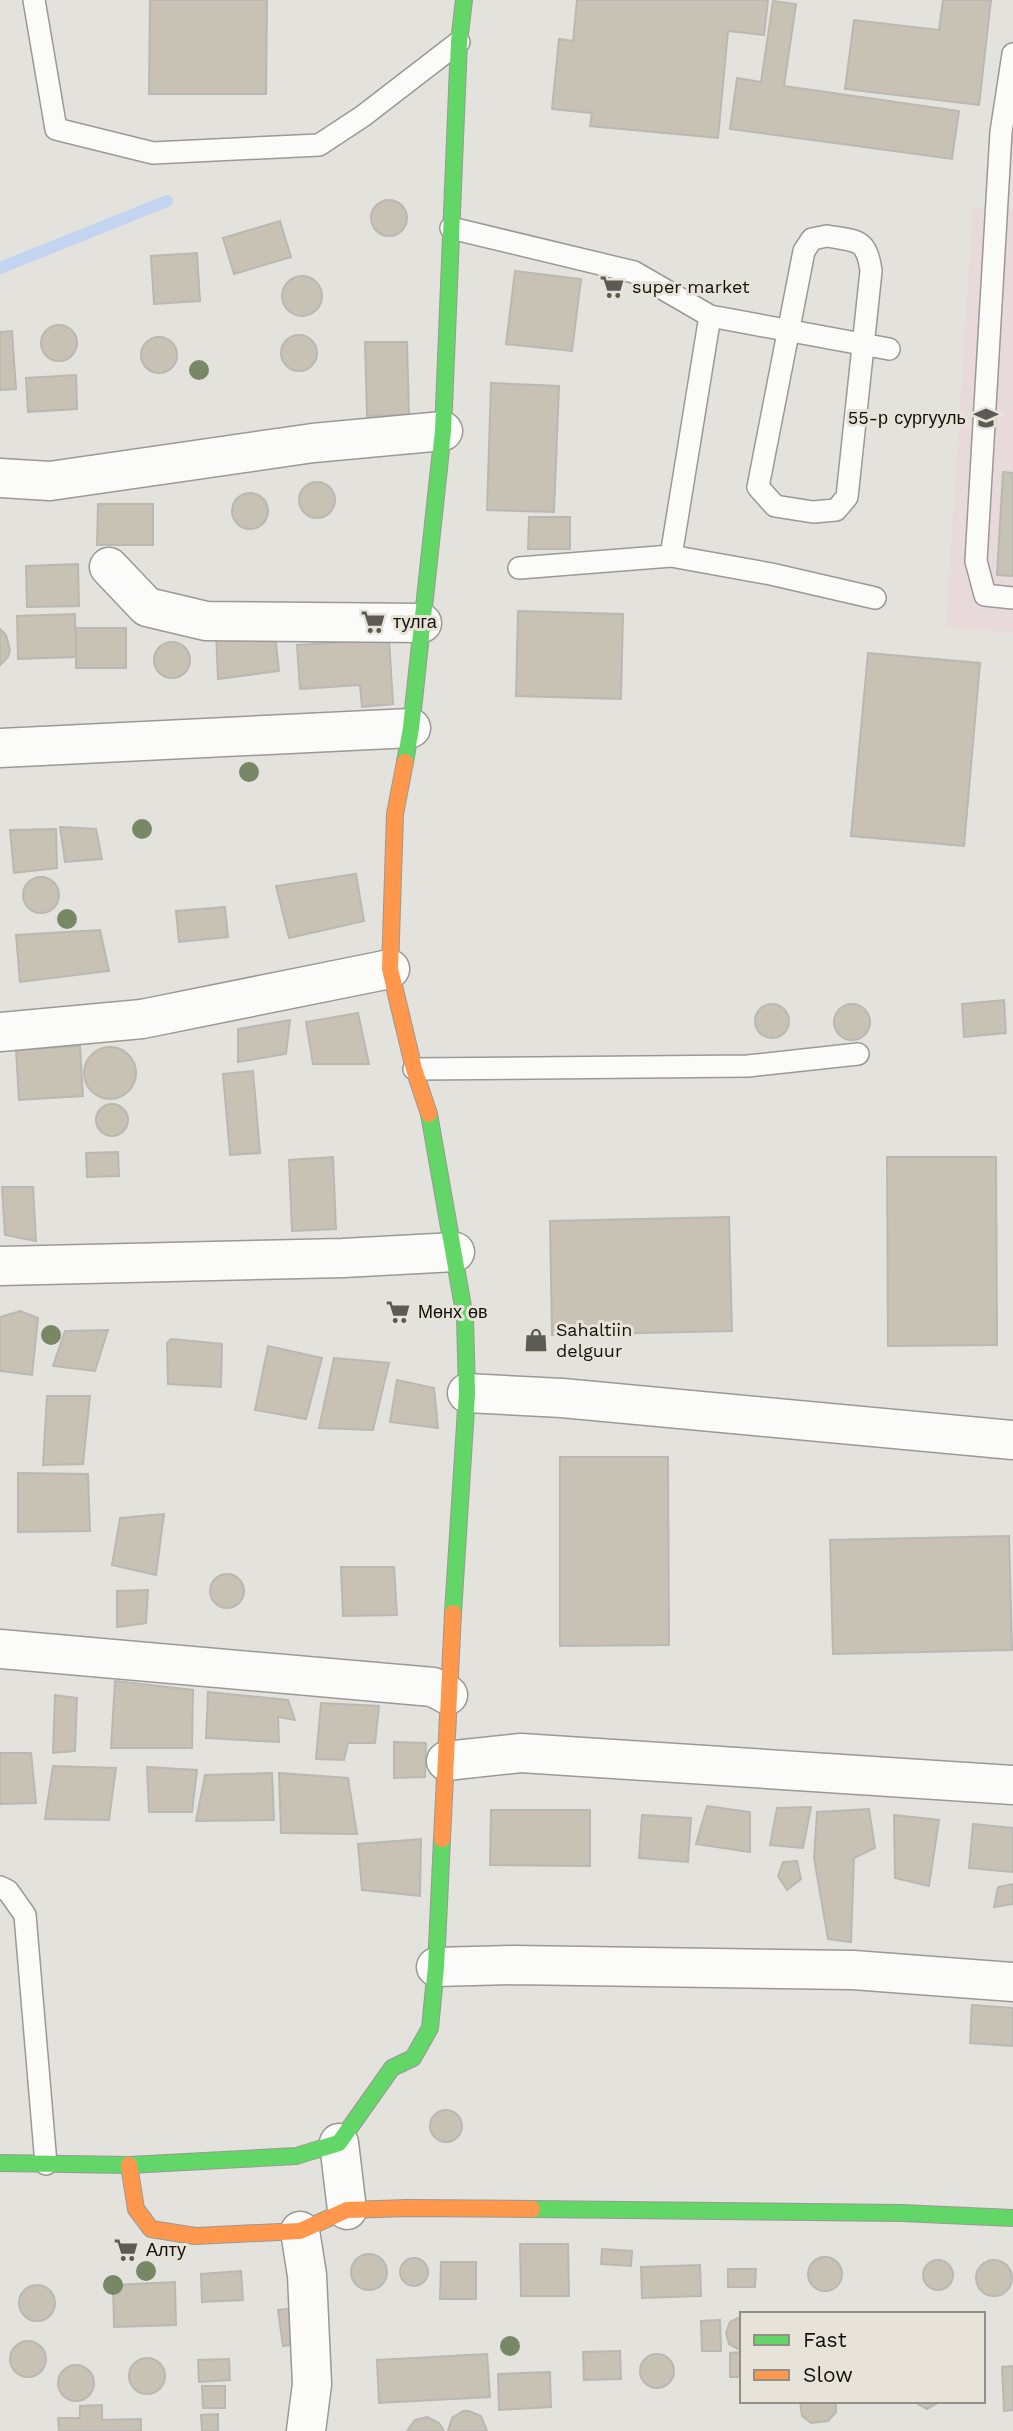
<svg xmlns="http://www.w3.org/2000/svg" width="1013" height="2431" viewBox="0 0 1013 2431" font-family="'Work Sans',sans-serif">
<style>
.commercial{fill:#e8d9db}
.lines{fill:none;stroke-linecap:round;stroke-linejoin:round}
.stream{stroke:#c2d4ef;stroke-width:12}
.building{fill:#c7c2b4;stroke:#b9b8b3;stroke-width:2}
.lane-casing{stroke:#9b9994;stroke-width:24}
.street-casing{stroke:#9b9994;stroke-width:41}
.fast-casing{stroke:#9b9994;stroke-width:18}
.slow-casing{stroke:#9b9994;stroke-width:18}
.lane{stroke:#fbfbfa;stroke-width:21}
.street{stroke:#fbfbfa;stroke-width:38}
.fast{stroke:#63d668;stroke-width:16}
.slow{stroke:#ff974d;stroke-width:16}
.tree{fill:#788867}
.labels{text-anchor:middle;stroke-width:6;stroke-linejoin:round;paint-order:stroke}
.poi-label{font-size:18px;fill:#12110d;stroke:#e8e3d8;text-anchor:start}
</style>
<rect width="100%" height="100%" fill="#e4e2dc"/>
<!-- commercial -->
<path class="commercial" d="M973,207L1013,210V633L946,626Z"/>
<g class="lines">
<!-- stream -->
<path class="stream" d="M0,268L167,201"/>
</g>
<!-- building -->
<path class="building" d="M150,0H267L266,94H149Z
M577,0H768L764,35L728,31L718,138L590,126L592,113L552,109L559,39L573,41Z
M943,0H991L979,105L845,89L854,20L939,30Z
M773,1L796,4L784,86L959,111L952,159L730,129L737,78L761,82Z
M371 218a18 18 0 1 1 36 0a18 18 0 1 1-36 0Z
M280,221L291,257L234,274L223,238Z
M197,253L200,301L154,304L151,256Z
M515,271L581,279L572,351L506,344Z
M282 296a20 20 0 1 1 40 0a20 20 0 1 1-40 0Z
M41 343a18 18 0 1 1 36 0a18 18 0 1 1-36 0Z
M12,331L16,389L0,390V332Z
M281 353a18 18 0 1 1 36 0a18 18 0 1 1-36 0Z
M141 355a18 18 0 1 1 36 0a18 18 0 1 1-36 0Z
M365,342H407L409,415L367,416Z
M76,375L77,409L28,412L26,378Z
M491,383L559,386L554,512L487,510Z
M1003,472L1013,473V576L997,575Z
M299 500a18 18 0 1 1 36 0a18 18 0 1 1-36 0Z
M232 511a18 18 0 1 1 36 0a18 18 0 1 1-36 0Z
M98,504H153V545H97Z
M529,517H570V549H528Z
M78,564L79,606L27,607L26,566Z
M518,611L623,614L621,699L516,696Z
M75,614L76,657L18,659L17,616Z
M274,625L279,671L218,679L216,631Z
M76,628H126V668H76Z
M0,629L6,635L10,650L8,657L0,665Z
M389,639L393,704L362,707L360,685L300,689L297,645Z
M154 660a18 18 0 1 1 36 0a18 18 0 1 1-36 0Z
M868,653L980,663L964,846L851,836Z
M60,827L96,829L102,859L65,862Z
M56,829L57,868L14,873L10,830Z
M356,874L364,921L289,938L276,886Z
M23 895a18 18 0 1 1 36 0a18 18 0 1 1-36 0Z
M225,907L228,937L179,942L176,911Z
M100,930L109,971L20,982L16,935Z
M1004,1000L1006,1033L964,1037L962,1004Z
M755 1021a17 17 0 1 1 34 0a17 17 0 1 1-34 0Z
M834 1022a18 18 0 1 1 36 0a18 18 0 1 1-36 0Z
M358,1013L369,1064H313L306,1022Z
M290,1020L286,1054L238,1062V1029Z
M80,1046L83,1096L19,1100L16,1050Z
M84 1073a26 26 0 1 1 52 0a26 26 0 1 1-52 0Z
M253,1071L260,1153L230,1155L223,1074Z
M96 1120a16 16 0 1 1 32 0a16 16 0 1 1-32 0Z
M118,1152L119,1176L87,1177L86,1153Z
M333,1157L336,1229L292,1231L289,1160Z
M887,1157H996L997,1345L888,1346Z
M2,1187H33L36,1241L5,1235Z
M729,1217L732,1331L552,1335L550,1221Z
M20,1311L38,1318L32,1375L0,1371V1317Z
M108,1330L95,1371L53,1366L65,1331Z
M171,1339L222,1344L221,1387L168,1384L167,1343Z
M268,1346L322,1358L306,1419L255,1410Z
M334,1358L389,1363L373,1430L319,1428Z
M397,1380L434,1388L438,1428L390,1422Z
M47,1396H90L83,1464L43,1465Z
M560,1457H668L669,1645L560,1646Z
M18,1473L88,1474L90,1531L18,1532Z
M164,1514L156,1575L112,1565L120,1518Z
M1009,1536L1012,1650L833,1654L830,1540Z
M341,1567H394L397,1615L343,1616Z
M210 1591a17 17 0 1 1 34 0a17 17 0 1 1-34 0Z
M148,1590L146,1623L117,1627V1591Z
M115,1681L193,1690L192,1748H111Z
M208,1692L288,1700L295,1720L278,1717L279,1742L206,1738Z
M55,1695L77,1698L75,1751L53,1753Z
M321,1703L379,1706L375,1743H348L344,1760L316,1759Z
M394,1742L426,1743L425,1777L394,1778Z
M0,1753H31L36,1803L0,1804Z
M53,1766L116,1768L109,1820L45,1819Z
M147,1767L197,1770L192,1812H149Z
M272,1773L274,1820L196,1821L205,1775Z
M279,1773L348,1778L357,1834L281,1833Z
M707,1806L750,1812V1852L696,1844Z
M811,1807L803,1848L770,1845L777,1808Z
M869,1809L875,1848L854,1858L851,1942L828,1939L814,1858L817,1812Z
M491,1810H590V1866L490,1865Z
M642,1815L691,1818L688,1862L639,1858Z
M894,1815L939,1820L929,1886L895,1878Z
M973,1824L1013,1828V1872L969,1868Z
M421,1839L420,1896L362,1890L358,1844Z
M797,1861L801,1879L787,1890L778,1876L783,1862Z
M1013,1884V1904L994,1907L998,1887Z
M972,2005L1013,2008V2046L970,2043Z
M430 2126a16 16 0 1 1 32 0a16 16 0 1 1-32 0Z
M520,2244H568L569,2296H521Z
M602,2249L632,2251L631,2266L601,2264Z
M351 2272a18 18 0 1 1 36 0a18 18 0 1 1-36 0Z
M808 2274a17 17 0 1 1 34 0a17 17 0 1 1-34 0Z
M400 2272a14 14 0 1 1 28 0a14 14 0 1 1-28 0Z
M923 2275a15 15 0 1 1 30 0a15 15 0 1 1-30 0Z
M976 2278a18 18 0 1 1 36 0a18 18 0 1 1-36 0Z
M441,2262H476V2299H440Z
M700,2265L701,2296L642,2298L641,2267Z
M728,2269H756L755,2287H728Z
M241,2271L243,2300L202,2302L201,2274Z
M175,2282L176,2325L114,2327L113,2285Z
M19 2303a18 18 0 1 1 36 0a18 18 0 1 1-36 0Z
M293,2308L297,2344L283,2346L278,2310Z
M742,2316V2351L729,2344L726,2333L730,2322Z
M720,2320L721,2351H702L701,2321Z
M10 2359a18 18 0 1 1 36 0a18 18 0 1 1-36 0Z
M620,2351L621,2379L584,2380L583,2352Z
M742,2352V2377H730V2353Z
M640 2371a17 17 0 1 1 34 0a17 17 0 1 1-34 0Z
M487,2354L490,2397L379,2403L377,2360Z
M129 2376a18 18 0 1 1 36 0a18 18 0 1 1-36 0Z
M229,2359L230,2380L199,2382L198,2360Z
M58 2383a18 18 0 1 1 36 0a18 18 0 1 1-36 0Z
M1013,2366V2410L1004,2411L1002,2367Z
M550,2372L551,2407L499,2410L498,2374Z
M202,2386H225V2408H203Z
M800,2401H836V2412L828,2421L811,2423L802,2416Z
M913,2401H941L927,2409Z
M102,2405V2420L141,2419V2431H59L58,2418H80V2406Z
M463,2411H469L481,2416L487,2431H448L452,2418Z
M218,2414V2431H202L201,2415Z
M427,2417L439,2423L444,2431H407L415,2420Z"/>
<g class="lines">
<!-- lane casing -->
<g class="lane-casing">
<path id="lane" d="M34,0L56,129L153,153L319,145L363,116L459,42
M1013,54L1001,132L976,561L985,595L1013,598
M451,228L634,272L710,316L671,556L771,574L875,598
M827,236C856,241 867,238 871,271L847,497L836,510L813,512L775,506L758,487L804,251L812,239Z
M710,316L889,349
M519,568L671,556
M414,1069L748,1066L858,1054
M0,1887L8,1891L25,1915L46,2164"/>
</g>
<!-- street casing -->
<g class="street-casing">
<path id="street" d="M0,478L50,481L313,443L443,431
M109,567L147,607L206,621L422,623
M0,748L411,728
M0,1032L142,1019L390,969
M0,1266L343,1258L455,1252
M467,1393L562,1398L1013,1440
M0,1649L433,1687L448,1695
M446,1761L521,1753L1013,1785
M436,1967L514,1965L853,1970L1013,1982
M339,2143L347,2210
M300,2231L307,2275L312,2384L306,2431"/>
</g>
<!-- fast casing -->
<g class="fast-casing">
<path id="fast" d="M405,762L411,728L443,431L459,42L464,0
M429,1114L465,1318L467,1393L453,1613
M0,2163L129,2165L296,2156L339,2143L392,2068L413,2058L430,2028L436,1967L442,1839
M532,2209L901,2213L1013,2218"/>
</g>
<!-- slow casing -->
<g class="slow-casing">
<path id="slow" d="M405,762L395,814L390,969L414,1069L429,1114
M442,1839L453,1613
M129,2165L136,2209L151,2229L195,2236L300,2231L347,2210L408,2208L532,2209"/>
</g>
<!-- lane -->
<use href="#lane" class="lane"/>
<!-- street -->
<use href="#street" class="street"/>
<!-- fast -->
<use href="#fast" class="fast"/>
<!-- slow -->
<use href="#slow" class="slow"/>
</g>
<!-- trees -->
<g class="tree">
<circle cx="199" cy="370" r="10"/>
<circle cx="249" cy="772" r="10"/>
<circle cx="142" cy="829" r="10"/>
<circle cx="67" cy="919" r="10"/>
<circle cx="51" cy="1335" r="10"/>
<circle cx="146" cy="2271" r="10"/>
<circle cx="113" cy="2285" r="10"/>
<circle cx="510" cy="2346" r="10"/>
</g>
<!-- icons -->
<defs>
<g id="supermarket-bare" transform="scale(1.89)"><path d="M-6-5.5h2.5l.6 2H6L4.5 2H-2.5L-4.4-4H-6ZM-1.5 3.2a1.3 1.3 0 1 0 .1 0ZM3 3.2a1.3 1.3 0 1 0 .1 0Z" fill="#5c5a55" stroke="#e8e3d8" stroke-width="2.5" paint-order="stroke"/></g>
<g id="school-bare" transform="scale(1.89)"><path d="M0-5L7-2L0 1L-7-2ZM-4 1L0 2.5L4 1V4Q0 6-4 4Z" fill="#5c5a55" stroke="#e8e3d8" stroke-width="2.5" paint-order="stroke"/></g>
<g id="shop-bare" transform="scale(1.89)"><path d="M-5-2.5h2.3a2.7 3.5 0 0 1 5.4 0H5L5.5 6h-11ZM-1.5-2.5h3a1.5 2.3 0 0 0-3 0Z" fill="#5c5a55" stroke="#e8e3d8" stroke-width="2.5" paint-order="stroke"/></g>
</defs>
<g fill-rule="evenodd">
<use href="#supermarket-bare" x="612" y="287"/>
<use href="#school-bare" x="986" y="418"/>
<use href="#supermarket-bare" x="373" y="622"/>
<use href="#supermarket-bare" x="398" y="1312"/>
<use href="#shop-bare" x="536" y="1340"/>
<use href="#supermarket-bare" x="126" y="2250"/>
</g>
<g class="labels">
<!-- poi labels -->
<g class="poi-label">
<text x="632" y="293">super market</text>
<text x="966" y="424" text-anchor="end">55-р сургууль</text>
<text x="393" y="628">тулга</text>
<text x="418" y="1318">Мөнх өв</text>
<text x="556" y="1336">Sahaltiin<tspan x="556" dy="21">delguur</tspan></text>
<text x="146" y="2256">Алту</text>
</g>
</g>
<!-- legend -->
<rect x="740" y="2312" width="245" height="91" fill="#e8e3d8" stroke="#928f87" stroke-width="2"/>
<rect x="754" y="2335" width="35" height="10" fill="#63d668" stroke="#928f87" stroke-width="2"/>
<text x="803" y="2347" font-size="21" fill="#12110d">Fast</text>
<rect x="754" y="2370" width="35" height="10" fill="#ff974d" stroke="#928f87" stroke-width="2"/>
<text x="803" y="2382" font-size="21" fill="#12110d">Slow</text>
</svg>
